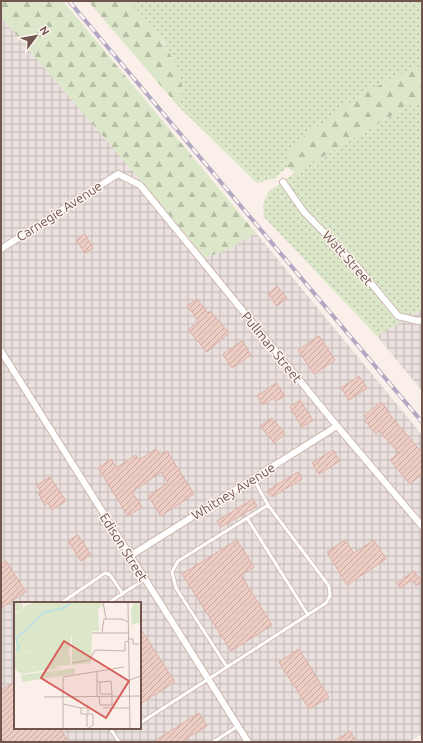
<svg xmlns="http://www.w3.org/2000/svg" width="423" height="743" viewBox="0 0 423 743" font-family="Ubuntu,sans-serif">
<style>
.industrial{fill:url(#industrial-grid);fill-rule:evenodd}
.grass{fill:url(#grass-dots)}
.forest{fill:url(#forest-firs)}
.building{fill:url(#building-hatch);stroke:#deb0a5}
.lines{fill:none;stroke-linecap:round;stroke-linejoin:round}
.lane-casing{stroke:#ceb9b3;stroke-width:4.5}
.street-casing{stroke:#ceb9b3;stroke-width:8}
.lane{stroke:#fff;stroke-width:3}
.street{stroke:#fff;stroke-width:6}
.rail-casing{stroke:#b1a8c3;stroke-width:4}
.rail{stroke:#fdf5ef;stroke-width:2.5;stroke-dasharray:8;stroke-linecap:butt}
.labels{text-anchor:middle;stroke-width:3;stroke-linejoin:round;paint-order:stroke}
.street-label{font-size:13px;fill:#72554f;stroke:#fdf5ef}
.inset-river{fill:none;stroke:#bfe2e0;stroke-width:2}
.inset-road{fill:none;stroke:#c4b2ab;stroke-width:1}
.view{fill:#d75e5b;fill-opacity:0.15;stroke:#d75e5b;stroke-width:2}
.inset-edge{fill:none;stroke:#72554f;stroke-width:2}
</style>
<defs>
<pattern id="industrial-grid" width="8" height="8" patternUnits="userSpaceOnUse"><rect width="8" height="8" fill="#eae1df"/><path d="M0 4h8M4 0v8" fill="none" stroke="#c2b9b7"/></pattern>
<pattern id="grass-dots" width="8" height="8" patternUnits="userSpaceOnUse"><rect width="8" height="8" fill="#dbe7c8"/><path d="M2 2h.1M6 6h.1" fill="none" stroke="#b6bea5" stroke-width="1.8" stroke-linecap="round"/></pattern>
<pattern id="forest-firs" width="22" height="20" patternUnits="userSpaceOnUse"><rect width="22" height="20" fill="#dbe7c8"/><path d="M5 1l3.5 6h-7zM16 11l3.5 6h-7z" fill="#b6bea5"/></pattern>
<pattern id="building-hatch" width="6" height="6" patternUnits="userSpaceOnUse"><rect width="6" height="6" fill="#edccc3"/><path d="M-1 1l2-2M0 6l6-6M5 7l2-2" fill="none" stroke="#c4a8a1"/></pattern>
</defs>
<rect width="100%" height="100%" fill="#faf0e9"/>
<!-- industrial -->
<path class="industrial" d="M1,17L126,163L204,258L229,249L256,233L422,435V734L409,742H1ZM15,603H140V728H15Z
M422,309V391L377,336Z"/>
<!-- grass -->
<path class="grass" d="M130,1H422V65L365,92L289,153L287,167L275,178L257,183L178,106L182,88L165,44Z
M422,98V309L377,336L264,217L263,205L268,192L295,173Z"/>
<!-- forest -->
<path class="forest" d="M1,1H63L256,233L229,249L205,258L126,163L1,17Z
M88,1H130C148,23 181,59 182,88C183,93 180,100 178,106Z
M422,65V98L295,173L287,167L289,153L299,140L365,92Z"/>
<!-- building -->
<path class="building" d="M85,234L93,248L85,253L76,240Z
M277,286L287,298L277,306L268,294Z
M197,299L208,313L210,311L229,333L207,352L188,330L199,321L187,306Z
M319,336L335,360L314,374L298,350Z
M242,341L251,355L232,368L223,354Z
M359,376L367,388L349,400L341,388Z
M276,383L285,396L276,401L274,398L263,405L257,396Z
M300,400L313,420L302,427L290,407Z
M381,402L387,409L386,410L422,453V474L410,484L390,460L399,453L379,431L376,434L365,421L367,419L364,416Z
M272,418L285,434L274,443L260,426Z
M156,449L160,455L167,451L194,494L161,516L148,496L168,483L161,472L132,492L142,507L128,516L98,468L111,459L116,468L136,455L139,460Z
M333,450L340,461L319,474L312,463Z
M298,472L302,479L272,497L268,490Z
M50,477L66,501L52,510L48,503L45,505L38,493L41,492L37,485Z
M253,499L257,506L221,527L217,521Z
M78,535L91,555L81,561L68,541Z
M237,540L254,567L241,575L272,625L231,651L182,574Z
M345,540L354,553L374,540L386,559L347,585L327,552Z
M6,561L26,592L1,608V564Z
M414,571L422,582L416,586L412,580L400,588L397,583Z
M140,628L175,682L140,704Z
M299,649L329,697L309,709L279,662Z
M15,682V728H60L69,742H4L1,737V690Z
M199,713L207,726L181,742H153Z
M350,731L357,742H333Z"/>
<g class="lines">
<!-- lane casing -->
<g class="lane-casing">
<path id="lane" d="M247,518L308,615
M61,603L105,573L110,575L123,594
M108,603L145,579
M227,667L326,603L330,596L329,586L268,505
M140,723L227,667L176,588L172,572L178,561L268,505L253,478
M110,728L119,742
M213,742L238,726"/>
</g>
<!-- street casing -->
<g class="street-casing">
<path id="street" d="M283,182L304,212L356,265L398,316L418,321L422,320
M1,249L118,174L140,185L337,426L422,526
M1,351L248,742
M130,556L337,426"/>
</g>
<!-- lane -->
<use href="#lane" class="lane"/>
<!-- street -->
<use href="#street" class="street"/>
<!-- rail casing -->
<g class="rail-casing">
<path id="rail" d="M69,1L422,422"/>
</g>
<!-- rail -->
<use href="#rail" class="rail"/>
</g>
<g class="labels">
<!-- street labels -->
<g class="street-label">
<text transform="translate(59 211) rotate(-33)" y="5">Carnegie Avenue</text>
<text transform="translate(348 258) rotate(48)" y="5">Watt Street</text>
<text transform="translate(272 347) rotate(51)" y="5">Pullman Street</text>
<text transform="translate(233 491) rotate(-32)" y="5">Whitney Avenue</text>
<text transform="translate(124 547) rotate(58)" y="5">Edison Street</text>
</g>
</g>
<!-- overview -->
<g transform="translate(14 602)">
<rect width="127" height="127" fill="#faf0e9"/>
<path d="M66,0L88,1L89,4L84,7L85,29H78L77,61L58,63V31L55,49L57,63L1,67L0,64L13,63L8,54L11,49L20,51L22,55L24,53V34L31,30L27,20L55,4L63,6ZM120,1H127V20L118,23V36L117,8Z" fill="#dbe7c8"/>
<path d="M-1 5a5 5 0 1 1 10 0a5 5 0 1 1-10 0ZM17,0H66L64,29L62,5L55,4L28,20L31,22V30L24,34V55L22,56L18,50L11,49L8,54L14,63L0,64L2,46L0,11L7,10L12,3L18,2ZM40,64L46,66L7,72L1,67ZM61,66V72L8,80L7,73Z" fill="#dbe7c8"/>
<path class="inset-river" d="M2,48L5,46L2,36L16,25L29,11L52,5L57,0"/>
<path class="inset-road" d="M89,0L92,17M114,0L116,127M127,22V47M78,31H114M88,31L90,17H108L114,20M114,37H119V42H125M58,61L76,58L81,48L111,49V40L114,39M83,70V94M115,78L127,74M83,79L86,80V92H98V103H86L85,94M86,80L97,79L98,92M30,95L127,94M49,102L67,106M89,106H115M73,112V125M49,127V75L110,65M73,127L79,123V112H67V106H74V111"/>
<path class="view" d="M50,39L115,79L92,116L27,76Z"/>
<rect width="127" height="127" class="inset-edge"/>
</g>
<!-- border -->
<rect width="423" height="743" fill="none" stroke="#72554f" stroke-width="4"/>
<!-- north arrow -->
<g transform="translate(36 36) rotate(58)" stroke="#fdf5ef" stroke-width="3" paint-order="stroke">
<path d="M0-3L7 15L0 10L-7 15Z" fill="#72554f"/>
<text y="-6" font-size="11" font-weight="bold" text-anchor="middle" fill="#72554f">N</text>
</g>
</svg>
